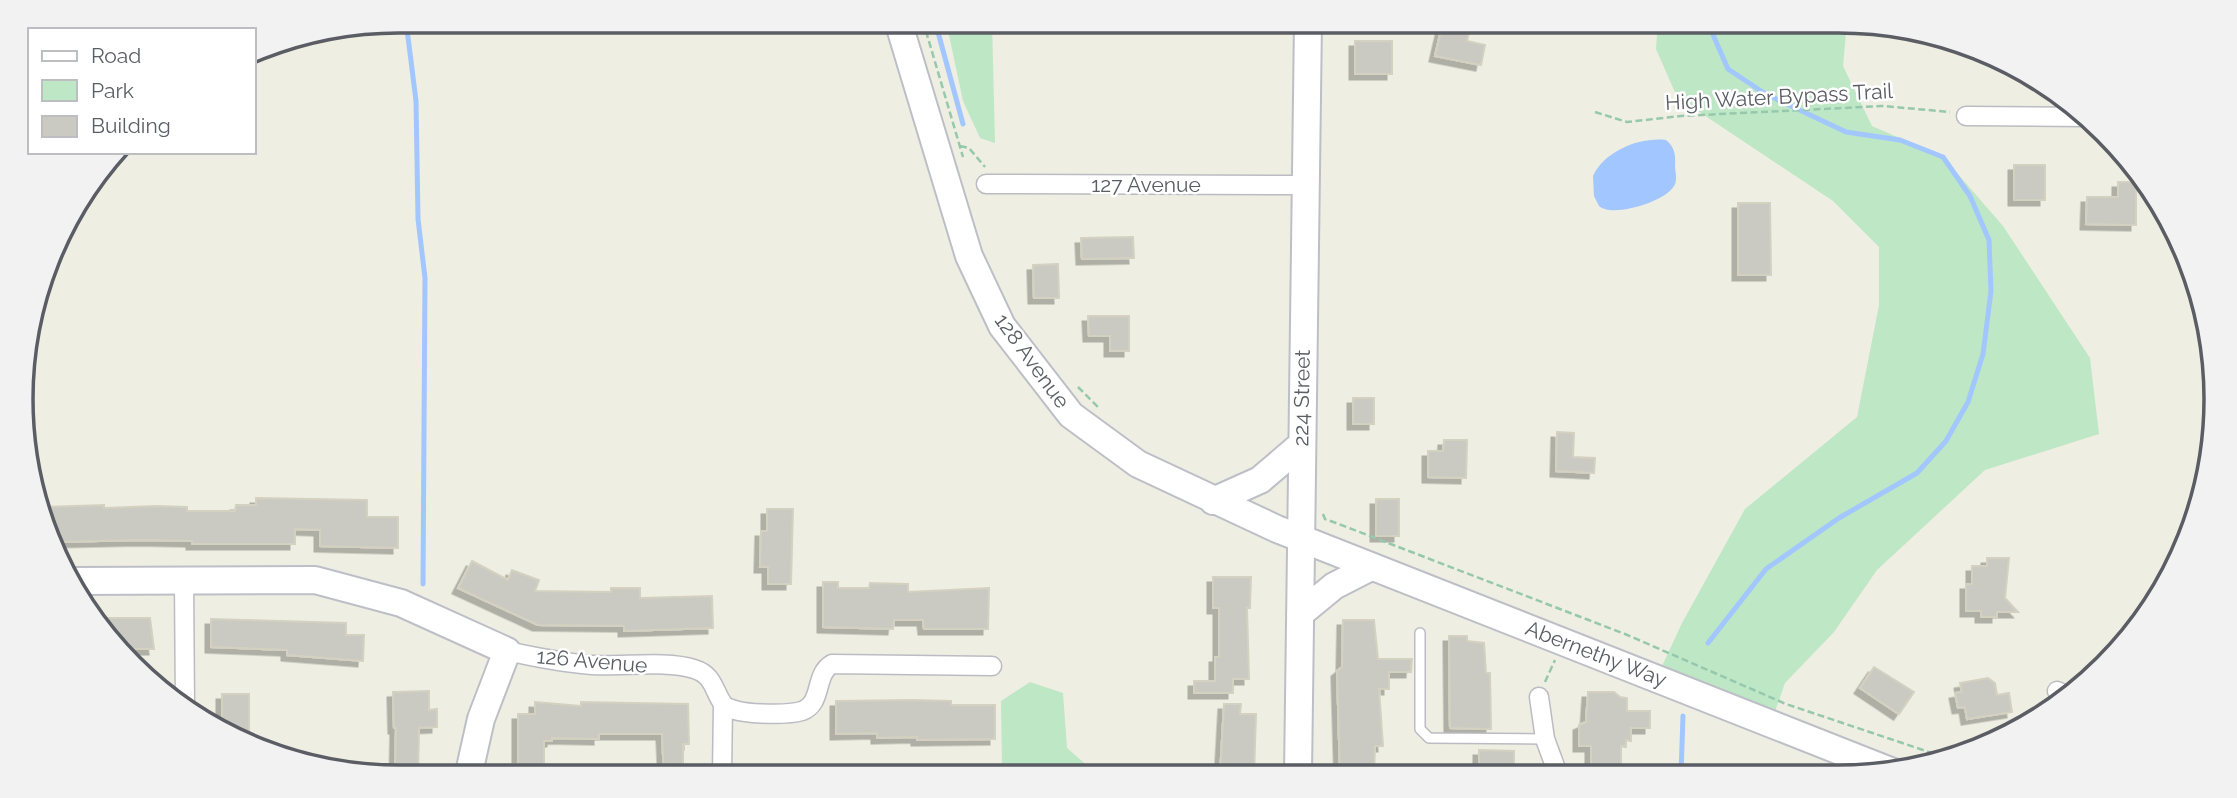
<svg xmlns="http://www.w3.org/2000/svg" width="2237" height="798" viewBox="0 0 2237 798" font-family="Raleway,sans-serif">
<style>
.green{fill:#bee7c5}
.water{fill:#a2c6ff}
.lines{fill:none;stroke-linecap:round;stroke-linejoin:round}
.stream{stroke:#a2c6ff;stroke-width:5}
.building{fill:#cbcac2;stroke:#d4d1c1;stroke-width:2;filter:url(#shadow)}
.lane-casing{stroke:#bbbcc2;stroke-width:12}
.street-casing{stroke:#bbbcc2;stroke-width:21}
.secondary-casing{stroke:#bdbfc7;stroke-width:30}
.path{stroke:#96c8ae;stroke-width:2.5;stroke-dasharray:7 3.5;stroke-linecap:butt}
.lane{stroke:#fff;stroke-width:9}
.street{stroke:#fff;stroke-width:18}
.secondary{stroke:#fff;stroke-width:26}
.labels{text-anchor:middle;stroke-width:5;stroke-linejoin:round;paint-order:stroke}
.street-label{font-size:21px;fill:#5b5d64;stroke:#fff}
.rim{fill:none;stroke:#5b5d64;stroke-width:3.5}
</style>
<defs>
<filter id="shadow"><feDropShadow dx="-5.5" dy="5.5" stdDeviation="0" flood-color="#0004"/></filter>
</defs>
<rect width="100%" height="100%" fill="#efeee3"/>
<!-- green -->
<path class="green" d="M946,21H992L995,143L980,138L963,101Z
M1658,21L1847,22L1843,66L1872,126L1943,157L2003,226L2090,358L2099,434L1985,470L1877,570L1834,632L1785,683L1771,723L1657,677L1682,623L1745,509L1857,417L1879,305V247L1833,201L1677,97L1656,49Z
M1030,682L1063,693L1067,748L1098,775L998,776L1002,770L1001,701Z"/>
<!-- water -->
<path class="water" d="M1666,140C1674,146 1676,155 1675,165C1675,172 1678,180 1674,186C1665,202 1612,218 1599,206L1594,196L1593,176C1605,151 1639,137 1666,140Z"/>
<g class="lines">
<!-- stream -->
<path class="stream" d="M406,21L416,101L418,219L425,278L423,584
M935,21L963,124
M1707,21L1728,69L1764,93L1846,132L1900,140L1943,157L1970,196L1989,240L1991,291L1983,354L1968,402L1946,441L1917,473L1839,518L1766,569L1708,643
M1681,774L1683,716"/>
</g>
<!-- building -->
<path class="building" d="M1442,26L1469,32L1467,41L1485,45L1481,65L1435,56Z
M1355,41H1392V74H1355Z
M2014,165H2045V200H2014Z
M2118,182H2136V225L2086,224L2087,197H2118Z
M1738,203H1770L1771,275H1738Z
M1133,237L1134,258L1082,259L1081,238Z
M1058,264L1059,298H1034L1033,265Z
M1088,316H1129V351H1110V336H1089Z
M1353,398H1374V424H1353Z
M1557,432L1574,433L1573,457L1595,458L1594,473L1556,471Z
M1444,440H1467L1466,478L1428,477V451H1443Z
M256,498L367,500V517H398V548L320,546V530L295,529V544H192V541L143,540L55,542L45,522V507L104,505V508L156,506L187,507V511H235L236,505H256Z
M1376,499H1399V536H1376Z
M767,509H793L791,584H768V567H760L761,531H767Z
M1987,558H2009L2005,598L2018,612H1997V617H1981V611H1966V584H1972V566H1987Z
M472,561L508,580L512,570L539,580L535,591L611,592V588H640V598L712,596L713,628L624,631V626L538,625L458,588Z
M1213,577H1251L1250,608H1247L1249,679H1233V693H1194V681H1215V657H1219V608H1213Z
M823,582H838V588H869L870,583L908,584V592L989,588L988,629H924L923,620H894L893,629L823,627Z
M94,618H150L154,649H125Z
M211,619L346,623V635H364L363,661L287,655V650L211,647Z
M1343,620H1374L1378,659H1412L1411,672H1389V689H1379L1383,746H1375L1374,775H1340L1337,671L1342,667Z
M1449,636H1467V641L1484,643L1486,673H1490L1491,729L1450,728Z
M1874,667L1914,692L1899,714L1860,688Z
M1988,678L1995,683L1997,695L2009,693L2012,712L1967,719L1965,707L1958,708L1955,693L1962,692L1960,683Z
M429,691V710L437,709V727L419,728L418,777L395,776L396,728H394L393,692Z
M1588,692H1614L1620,697L1627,698V711H1650V728H1631V741L1626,740V746H1621V774H1591V746H1579V725L1586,722Z
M222,694H249V740L222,728Z
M912,700L951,701V705H995V739L917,740V737L877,738V733L836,734V701Z
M535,702L581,706V702L688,704L689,744H683V776H664L662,734H599V739L552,738V741H544V777H514L513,764H518V714H535Z
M1224,704H1241L1240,714H1256L1254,775H1220Z
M1479,750L1514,751V774L1479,775Z"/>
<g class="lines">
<!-- lane casing -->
<g class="lane-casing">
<path id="lane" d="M1420,633V729L1429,738L1545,739"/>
</g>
<!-- street casing -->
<g class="street-casing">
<path id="street" d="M1966,116L2084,117
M986,184L1306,185
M184,580L185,709
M507,651C535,657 563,663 592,665C622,667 666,660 694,669C714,675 713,690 723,704C733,716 788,715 802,711C823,704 814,674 832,664L992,666
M2057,691L2068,696
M1539,697L1545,739L1558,774
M722,776L723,704"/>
</g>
<!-- secondary casing -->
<g class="secondary-casing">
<path id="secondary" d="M898,21L969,256L1002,326L1071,415L1138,464L1277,529L1893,772
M1213,501L1260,480L1301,445
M72,581L315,580L401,603L507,651L481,719L468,777
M1300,614L1334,586L1371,567
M1298,775L1308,21"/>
</g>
<!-- path -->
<path class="path" d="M923,21L963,157
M1595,112L1627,122L1681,116L1883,106L1950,112
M960,146L969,148L985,167
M1078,387L1098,407
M1323,514L1325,519L1336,523L1625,634L1786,704L1944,757
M1545,682L1555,660"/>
<!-- lane -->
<use href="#lane" class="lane"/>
<!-- street -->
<use href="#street" class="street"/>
<!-- secondary -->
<use href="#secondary" class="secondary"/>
</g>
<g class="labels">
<!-- street labels -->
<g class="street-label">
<text transform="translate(1779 97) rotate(-3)" y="7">High Water Bypass Trail</text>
<text x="1146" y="192">127 Avenue</text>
<text transform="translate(1032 361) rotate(54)" y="7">128 Avenue</text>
<text transform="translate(1302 398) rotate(-89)" y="7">224 Street</text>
<text transform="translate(1596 654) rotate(21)" y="7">Abernethy Way</text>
<text transform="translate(592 661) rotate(5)" y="7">126 Avenue</text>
</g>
</g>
<!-- crop -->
<path d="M0 0H2237V798H0ZM399 33H1838A366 366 0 0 1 2204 399V399A366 366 0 0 1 1838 765H399A366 366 0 0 1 33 399V399A366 366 0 0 1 399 33Z" fill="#f2f2f3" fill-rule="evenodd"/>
<path class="rim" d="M399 33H1838A366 366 0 0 1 2204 399V399A366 366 0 0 1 1838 765H399A366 366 0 0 1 33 399V399A366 366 0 0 1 399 33Z"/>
<!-- legend -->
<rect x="28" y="28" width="228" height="126" fill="#ffffff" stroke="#bdbec1" stroke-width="2"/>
<rect x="42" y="51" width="35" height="10" fill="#ffffff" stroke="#bdbec1" stroke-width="2"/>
<text x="91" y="63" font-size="21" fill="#5b5d64">Road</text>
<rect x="42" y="80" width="35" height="21" fill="#bee7c5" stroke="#bdbec1" stroke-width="2"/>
<text x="91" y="98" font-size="21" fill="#5b5d64">Park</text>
<rect x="42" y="116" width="35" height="21" fill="#cbcac2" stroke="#bdbec1" stroke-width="2"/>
<text x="91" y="133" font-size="21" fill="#5b5d64">Building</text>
</svg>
